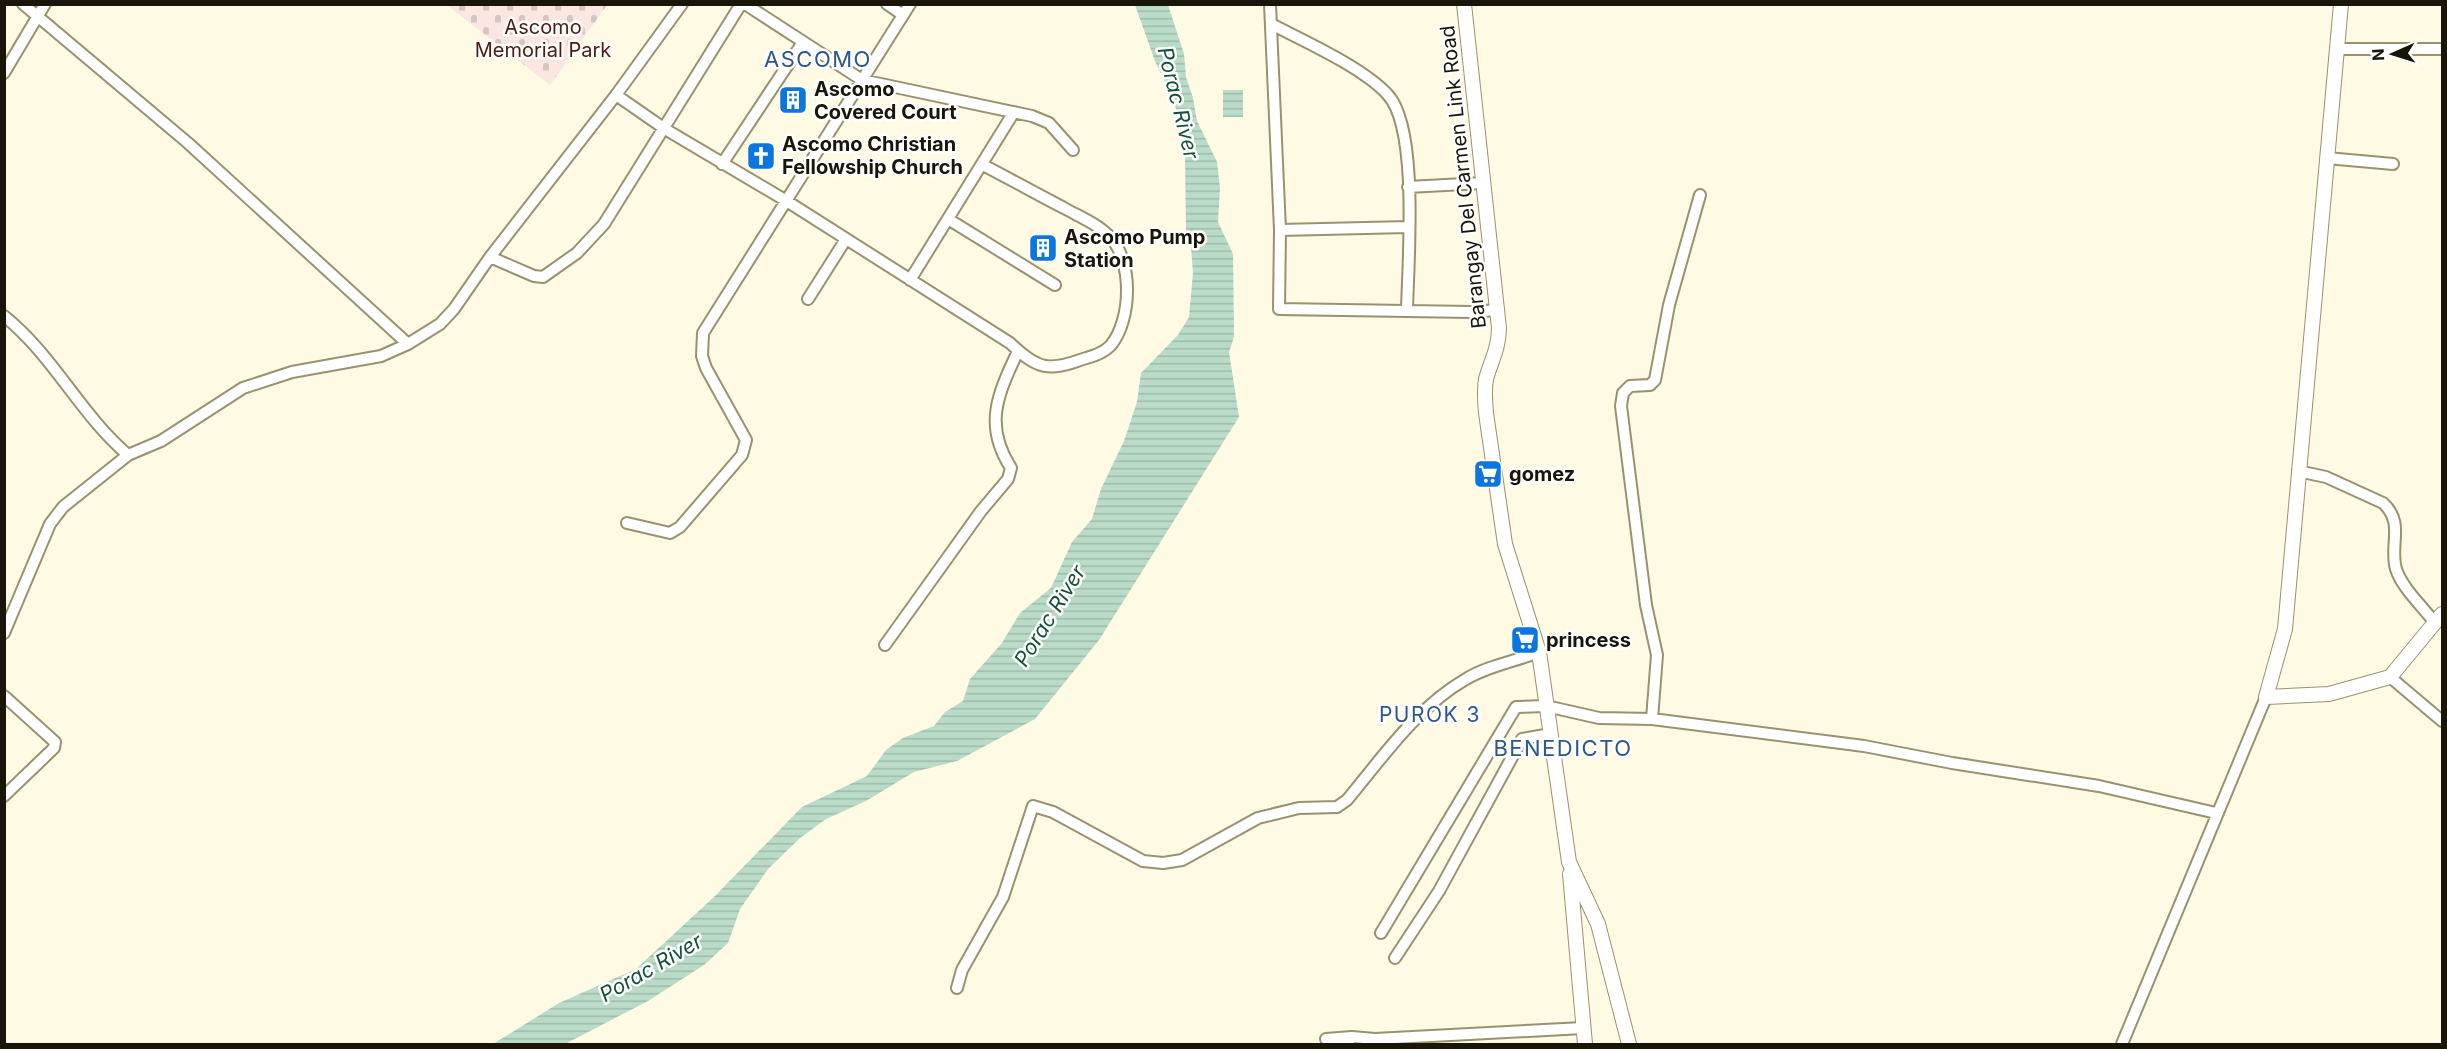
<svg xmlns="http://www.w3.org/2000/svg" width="2447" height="1049" viewBox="0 0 2447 1049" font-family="Inter,sans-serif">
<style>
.cemetery{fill:url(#cemetery-stones)}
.water{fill:url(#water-rules)}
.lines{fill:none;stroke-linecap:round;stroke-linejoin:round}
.street-casing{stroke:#98926f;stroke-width:14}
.secondary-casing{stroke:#98926f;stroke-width:16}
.street{stroke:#fff;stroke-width:10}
.secondary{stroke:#fff;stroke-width:14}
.labels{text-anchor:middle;stroke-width:5;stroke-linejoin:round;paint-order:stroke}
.park-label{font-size:20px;fill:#4b1c0f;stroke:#fff}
.poi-label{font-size:20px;font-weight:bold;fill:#191609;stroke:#fff;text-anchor:start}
.street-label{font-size:20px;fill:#191609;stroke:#fff}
.water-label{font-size:21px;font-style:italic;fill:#145137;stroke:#fff}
.neighbourhood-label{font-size:21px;letter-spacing:1.5px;fill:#2b578c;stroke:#fff}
.quarter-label{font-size:22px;letter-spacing:1.5px;fill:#2b578c;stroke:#fff}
</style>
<defs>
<pattern id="cemetery-stones" width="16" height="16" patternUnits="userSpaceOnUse" patternTransform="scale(1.5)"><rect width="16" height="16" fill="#fbe6e1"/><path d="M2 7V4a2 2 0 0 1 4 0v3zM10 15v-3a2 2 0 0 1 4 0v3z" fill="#d7c5c0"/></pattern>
<pattern id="water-rules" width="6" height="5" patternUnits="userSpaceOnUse" patternTransform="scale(1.5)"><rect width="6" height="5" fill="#b9dbc8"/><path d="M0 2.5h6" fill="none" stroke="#9ebbaa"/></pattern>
</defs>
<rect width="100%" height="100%" fill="#fefae4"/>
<!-- cemetery -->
<path class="cemetery" d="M447,5H607L550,85Z"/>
<!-- water -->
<path class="water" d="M1135,5H1168L1184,54L1186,77L1193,98L1197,121L1217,162L1220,188L1218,222L1233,254L1234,337L1229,352L1239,417L1099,640L1035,719L957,761L914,772L866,801L826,819L800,838L768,869L740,909L728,943L704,965L648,1001L565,1044H493L559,1003L636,969L715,896L802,807L867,776L886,750L903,738L934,726L945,712L963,701L970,679L1002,643L1020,613L1051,588L1072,542L1092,519L1101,489L1124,441L1137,402L1141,373L1178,335L1189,317L1193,273L1191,247L1186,229L1185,154L1174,100L1155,61Z
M1223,90H1243V117H1223Z"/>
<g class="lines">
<!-- street casing -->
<g class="street-casing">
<path id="street" d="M23,4L188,143L408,344
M745,4L862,80L1032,116L1049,123L1073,150
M887,4L903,15
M1270,4L1280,230L1279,309L1471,312L1497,310
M1271,24C1304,41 1364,68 1388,95C1419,129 1408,262 1407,310
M2336,49H2442
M4,73L45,4
M616,95L665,129L785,200L1010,343C1037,369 1048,372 1083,359C1093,356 1104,353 1111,345C1132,319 1133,261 1110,237C1098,224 1080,217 1064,208C1037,194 1010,179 983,165
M2327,158L2393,164
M722,164L803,42
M1408,187L1483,183
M948,219L1055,285
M1280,230L1408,227
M490,257L534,276L543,277L577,253L604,224L741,4
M910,280L1014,112
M808,299L846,239
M4,316C53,355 80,414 128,455
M2298,471L2326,477L2383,503C2405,523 2389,545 2396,569C2402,588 2423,607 2435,623
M627,523L670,533L680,527L742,455L746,440L706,368L702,356L703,333L910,4
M4,633L50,524L63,507L128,455L161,441L243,388L292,372L381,356L408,344L440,324L454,309L490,257L616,95L682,4
M885,645L981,511L1008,479L1011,468C983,425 998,394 1018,351
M2390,677L2442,721
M4,696L55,742L54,748L4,796
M1652,719L1657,655L1646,605L1621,406L1623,393L1630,386L1650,385L1655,380L1669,305L1700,195
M1381,933L1516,707L1546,706L1599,718L1652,719L1864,746L1952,763L2099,786L2216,813
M1395,958L1439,891L1522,739L1551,734
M957,988L962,970L1003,897L1033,806L1053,812L1143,861L1163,863L1182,860L1258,818L1299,808L1337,807L1347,800C1382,758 1417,707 1466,679C1487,666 1516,661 1539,652
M1326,1039L1352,1037
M1346,1044L1352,1037L1375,1039L1583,1028
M2122,1044L2266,697"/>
</g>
<!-- secondary casing -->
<g class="secondary-casing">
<path id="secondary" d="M1464,4L1499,328C1499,348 1491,361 1486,379C1484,390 1485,402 1486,413L1505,544L1539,652L1569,862L1598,924L1629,1044
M2341,4L2285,629L2266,697L2329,694L2390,677L2442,614
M1570,874L1585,1044"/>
</g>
<!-- street -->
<use href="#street" class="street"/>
<!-- secondary -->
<use href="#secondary" class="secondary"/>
</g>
<!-- icons -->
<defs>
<g id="building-square" transform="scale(1.5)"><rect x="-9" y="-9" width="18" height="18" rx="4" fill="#0a76de" stroke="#fff"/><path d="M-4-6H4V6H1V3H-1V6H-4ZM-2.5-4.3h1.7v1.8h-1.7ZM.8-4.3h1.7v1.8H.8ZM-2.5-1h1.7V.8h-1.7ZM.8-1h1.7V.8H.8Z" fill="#fff"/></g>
<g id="church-square" transform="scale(1.5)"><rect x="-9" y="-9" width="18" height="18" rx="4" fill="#0a76de" stroke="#fff"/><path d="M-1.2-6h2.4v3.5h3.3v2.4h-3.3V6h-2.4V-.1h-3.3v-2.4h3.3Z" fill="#fff"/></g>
<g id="supermarket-square" transform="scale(1.5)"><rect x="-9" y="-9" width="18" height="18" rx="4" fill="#0a76de" stroke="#fff"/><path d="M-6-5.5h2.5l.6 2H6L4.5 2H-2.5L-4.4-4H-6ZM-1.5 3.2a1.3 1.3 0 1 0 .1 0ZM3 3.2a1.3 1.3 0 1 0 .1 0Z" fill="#fff"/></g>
</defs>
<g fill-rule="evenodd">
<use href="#building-square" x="793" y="100"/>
<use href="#church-square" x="761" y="156"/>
<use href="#building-square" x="1043" y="248"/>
<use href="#supermarket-square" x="1488" y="474"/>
<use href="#supermarket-square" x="1525" y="640"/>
</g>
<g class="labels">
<!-- park labels -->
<g class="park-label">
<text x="543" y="34">Ascomo<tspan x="543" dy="23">Memorial Park</tspan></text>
</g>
<!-- poi labels -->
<g class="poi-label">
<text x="814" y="96">Ascomo<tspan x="814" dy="23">Covered Court</tspan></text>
<text x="782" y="151">Ascomo Christian<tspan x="782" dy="23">Fellowship Church</tspan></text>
<text x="1064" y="244">Ascomo Pump<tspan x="1064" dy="23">Station</tspan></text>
<text x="1509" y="481">gomez</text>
<text x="1546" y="647">princess</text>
</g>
<!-- street labels -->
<g class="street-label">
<text transform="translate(1463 177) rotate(-96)" y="7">Barangay Del Carmen Link Road</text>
</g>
<!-- water labels -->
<g class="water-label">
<text transform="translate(1178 103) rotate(76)" y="7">Porac River</text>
<text transform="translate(1050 616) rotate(-58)" y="7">Porac River</text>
<text transform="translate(651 968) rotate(-30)" y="7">Porac River</text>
</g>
<!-- neighbourhood labels -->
<g class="neighbourhood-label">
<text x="1430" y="722">PUROK 3</text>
</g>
<!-- quarter labels -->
<g class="quarter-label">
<text x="818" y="67">ASCOMO</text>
<text x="1563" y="756">BENEDICTO</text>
</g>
</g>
<!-- border -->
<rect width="2447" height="1049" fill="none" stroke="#191609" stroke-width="12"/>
<!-- north arrow -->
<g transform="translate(2393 54) rotate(267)" stroke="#ffffff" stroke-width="4.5" paint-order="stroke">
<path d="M0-4.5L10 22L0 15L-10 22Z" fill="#191609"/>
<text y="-9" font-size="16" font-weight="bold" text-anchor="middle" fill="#191609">N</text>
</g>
</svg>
